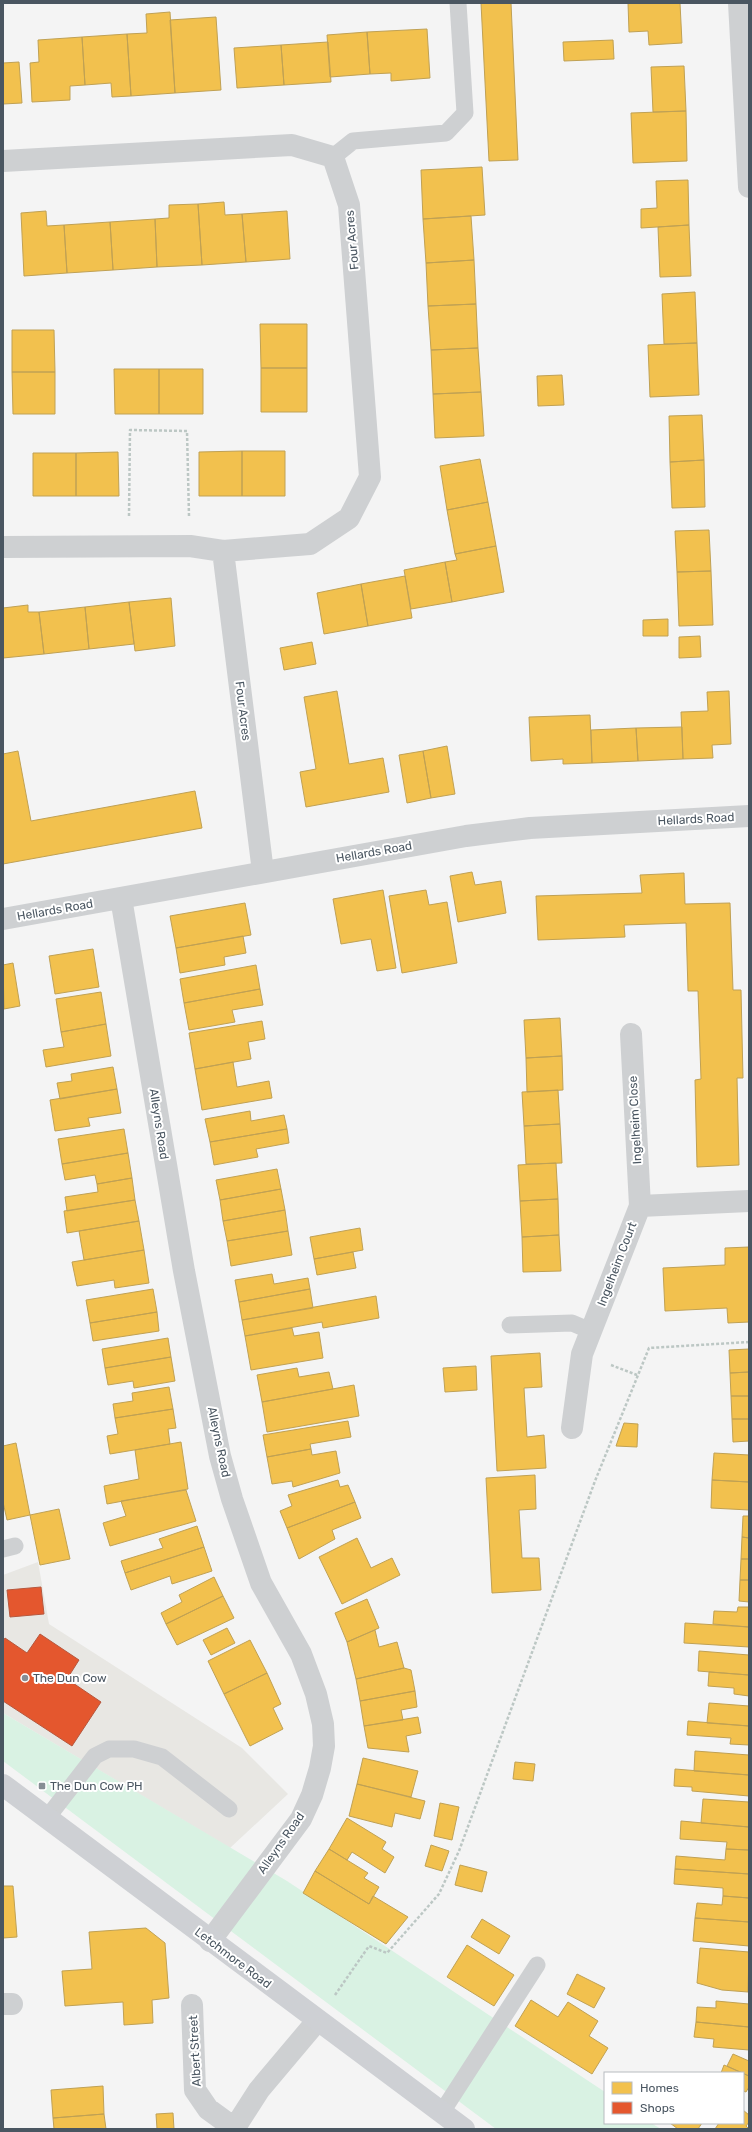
<svg xmlns="http://www.w3.org/2000/svg" width="752" height="2132" viewBox="0 0 752 2132" font-family="Rubik,sans-serif">
<style>
.commercial{fill:#e8e7e3}
.green{fill:#d9f2e3}
.homes{fill:#f2c14e;stroke:#c0a154}
.shops{fill:#e4572e;stroke:#b6573d}
.lines{fill:none;stroke-linecap:round;stroke-linejoin:round}
.path{stroke:#bcc7c4;stroke-width:2.5;stroke-dasharray:3 2;stroke-linecap:butt}
.lane{stroke:#ced0d2;stroke-width:17}
.street{stroke:#ced0d2;stroke-width:22}
.secondary{stroke:#ced0d4;stroke-width:22}
.poi-dot{fill:#868d94;stroke:#fff;stroke-width:1.5}
.labels{text-anchor:middle;stroke-width:4;stroke-linejoin:round;paint-order:stroke}
.street-label{font-size:12px;fill:#4a5661;stroke:#fff}
.poi-label{font-size:12px;fill:#4a5661;stroke:#fff;text-anchor:start}
</style>
<rect width="100%" height="100%" fill="#f4f4f4"/>
<!-- commercial -->
<path class="commercial" d="M38,1562L49,1624L242,1748L288,1794L230,1848L3,1713V1575Z"/>
<!-- green -->
<path class="green" d="M3,1713L287,1881L605,2092V2123H651L661,2129H496L3,1761Z"/>
<!-- homes -->
<path class="homes" d="M481,3H511L518,160L489,161Z
M628,3H680L682,43L649,45L648,31L629,32Z
M170,12L175,93L131,96L127,34L147,33L146,14Z
M216,17L221,90L175,93L170,20Z
M427,29L430,78L391,81V73L370,74L367,32Z
M367,32L370,74L330,77L327,35Z
M127,34L131,96L112,97L111,83L85,85L82,37Z
M82,37L85,85L70,86V100L32,102L30,63L39,62L38,40Z
M613,40L614,59L564,61L563,42Z
M328,42L331,82L284,85L281,45Z
M281,45L284,85L237,88L234,48Z
M19,62L22,103L3,104V63Z
M684,66L686,111L653,112L651,67Z
M686,111L687,161L633,163L631,113Z
M482,167L485,215L423,219L421,170Z
M688,180L689,225L641,228V209L657,208L656,181Z
M224,202L225,215L242,214L246,262L202,265L198,204Z
M198,204L202,265L157,267L155,219L169,218V205Z
M46,211L47,226L64,225L67,273L24,276L21,213Z
M287,211L290,259L246,262L242,214Z
M471,216L474,260L426,263L423,219Z
M155,219L157,267L113,270L110,222Z
M110,222L113,270L67,273L64,225Z
M689,225L691,276L660,277L658,227Z
M474,260L476,304L428,306L426,263Z
M695,292L697,343L664,344L662,294Z
M476,304L478,348L431,350L428,306Z
M260,324H307V368H261Z
M12,330H54L55,372H12Z
M697,343L699,395L650,397L648,345Z
M478,348L481,392L433,394L431,350Z
M261,368H307V412H261Z
M114,369H159V414H115Z
M159,369H203V414H159Z
M12,372H55V414H13Z
M562,375L564,405L538,406L537,376Z
M481,392L484,436L435,438L433,394Z
M702,415L704,460L670,462L669,416Z
M242,451H285V496H242Z
M242,451V496H199V452Z
M118,452L119,496H76V453Z
M33,453H76V496H33Z
M480,459L488,502L447,510L440,466Z
M704,460L705,507L672,508L670,462Z
M488,502L496,546L455,554L447,510Z
M709,530L711,571L677,572L675,531Z
M496,546L504,592L452,602L445,562L457,560L455,554Z
M445,562L452,602L411,609L404,570Z
M711,571L713,625L679,626L677,572Z
M405,576L412,618L368,626L361,584Z
M361,584L368,626L324,634L317,593Z
M171,598L175,646L135,651L129,602Z
M129,602L134,644L89,649L85,607Z
M28,605V612H39L44,654L3,658V608Z
M85,607L89,649L44,654L39,612Z
M668,619V636H643V620Z
M700,636L701,657L679,658V637Z
M312,642L316,664L284,670L280,648Z
M337,691L349,764L383,758L389,792L306,807L300,772L316,769L304,697Z
M729,691L731,744L712,745L713,758L683,759L681,712L708,711L707,692Z
M590,715L592,763L563,764V759L531,761L529,717Z
M682,727L683,759L638,761L636,728Z
M636,728L638,761L592,763L591,730Z
M447,746L455,794L431,798L423,751Z
M18,751L31,821L195,791L202,828L3,864V754Z
M423,751L431,798L407,803L399,755Z
M472,872L475,885L501,881L506,913L458,922L450,876Z
M684,873L685,904L730,903L733,990H741L743,1078H737L739,1165L697,1167L695,1080L701,1079L698,991H688L686,923L624,925L625,937L538,940L536,896L642,893L640,875Z
M383,890L396,968L377,971L371,939L341,944L333,899Z
M426,890L429,905L447,902L457,963L402,973L389,896Z
M245,903L251,935L176,948L170,916Z
M243,936L246,953L224,957L225,965L180,973L176,948Z
M93,949L99,987L55,994L49,956Z
M13,963L20,1006L4,1009L3,965Z
M256,965L260,989L184,1003L180,979Z
M260,989L263,1005L232,1010L235,1022L189,1030L184,1003Z
M101,992L106,1024L61,1032L56,999Z
M560,1018L562,1056L526,1058L524,1020Z
M262,1021L265,1039L248,1042L251,1059L195,1069L189,1033Z
M106,1024L111,1056L46,1067L43,1050L64,1047L61,1032Z
M562,1056L563,1090L527,1092L526,1058Z
M233,1062L237,1087L269,1081L272,1098L202,1110L195,1069Z
M113,1067L117,1089L60,1099L57,1083L72,1081L71,1074Z
M117,1089L121,1113L88,1118L90,1126L55,1131L50,1100Z
M558,1090L560,1124L524,1126L522,1092Z
M250,1111L251,1121L284,1115L287,1129L210,1142L205,1119Z
M560,1124L562,1163L526,1164L524,1126Z
M124,1129L128,1153L62,1164L58,1139Z
M287,1129L289,1143L256,1149L258,1157L214,1165L210,1142Z
M128,1153L132,1178L97,1184L95,1175L65,1180L62,1164Z
M556,1163L558,1199L520,1201L518,1165Z
M277,1169L281,1189L220,1200L216,1180Z
M132,1178L135,1200L67,1211L65,1197L98,1192L97,1184Z
M281,1189L285,1210L223,1221L220,1200Z
M558,1199L559,1235L522,1237L520,1201Z
M135,1200L139,1221L67,1233L64,1211Z
M285,1210L288,1231L227,1241L223,1221Z
M139,1221L144,1250L84,1260L79,1231Z
M360,1228L363,1250L314,1259L310,1237Z
M288,1231L292,1255L231,1266L227,1241Z
M559,1235L561,1271L523,1272L522,1237Z
M749,1247V1322L728,1323L727,1308L665,1311L663,1268L725,1265V1248Z
M144,1250L149,1283L115,1288L114,1280L77,1286L72,1262Z
M353,1252L356,1268L317,1275L314,1259Z
M272,1274L274,1284L308,1278L310,1289L239,1302L235,1280Z
M153,1289L157,1312L90,1323L86,1300Z
M310,1289L313,1308L242,1320L239,1302Z
M376,1296L379,1318L323,1328L322,1322L245,1336L242,1320Z
M157,1312L159,1331L93,1341L90,1323Z
M292,1328L294,1336L319,1332L323,1358L251,1370L245,1336Z
M168,1338L171,1357L105,1368L102,1349Z
M749,1349V1372L730,1373L729,1350Z
M540,1353L542,1387L524,1388L527,1437L544,1435L546,1468L497,1471L491,1356Z
M171,1357L175,1381L134,1388L133,1381L108,1385L105,1368Z
M476,1366L477,1390L445,1392L443,1368Z
M297,1368L299,1377L329,1372L333,1389L262,1402L257,1375Z
M749,1372V1396H731L730,1373Z
M354,1385L359,1416L267,1432L262,1402Z
M169,1387L173,1409L115,1418L113,1404L133,1401L132,1393Z
M731,1396H749V1419H732Z
M173,1409L176,1428L168,1429L170,1444L110,1454L107,1436L118,1434L115,1418Z
M732,1419H749V1441L733,1442Z
M348,1421L351,1437L310,1444L311,1449L267,1457L263,1435Z
M624,1423L638,1424L637,1447L616,1446Z
M181,1442L188,1489L107,1504L104,1486L139,1479L135,1450Z
M16,1443L30,1515L7,1520L3,1502V1446Z
M311,1449L312,1455L336,1451L340,1473L293,1487L292,1481L272,1484L267,1457Z
M714,1453L749,1455V1482L712,1480Z
M535,1475L536,1509L519,1510L522,1558H539L541,1590L492,1593L486,1478Z
M338,1480L340,1487L348,1485L355,1502L287,1528L280,1511L292,1506L288,1495Z
M712,1480L749,1482V1510L711,1508Z
M186,1490L196,1521L110,1546L103,1523L126,1516L121,1501Z
M355,1502L361,1518L332,1530L335,1539L299,1559L287,1528Z
M59,1509L70,1559L40,1565L30,1515Z
M743,1516H749V1538L742,1537Z
M197,1526L204,1547L125,1573L121,1561L163,1548L159,1539Z
M742,1537L749,1538V1559H741Z
M357,1538L371,1568L392,1558L400,1575L342,1604L319,1557Z
M204,1547L212,1571L172,1584L170,1576L131,1590L125,1573Z
M741,1559H749V1580H740Z
M214,1577L223,1596L166,1624L161,1613L182,1602L179,1595Z
M740,1580H749V1602L739,1601Z
M223,1596L234,1618L177,1645L166,1624Z
M367,1599L379,1628L347,1642L335,1613Z
M738,1607H749V1627L713,1624L714,1611L737,1612Z
M685,1623L749,1627V1647L684,1643Z
M227,1628L235,1643L211,1655L203,1640Z
M375,1630L379,1647L397,1642L404,1668L356,1679L347,1642Z
M250,1640L267,1673L224,1694L208,1661Z
M699,1651L749,1655V1675L698,1671Z
M404,1668L411,1670L415,1691L360,1701L356,1679Z
M709,1672L749,1675V1696L734,1694V1688L708,1686Z
M267,1673L281,1704L273,1708L283,1729L250,1746L224,1694Z
M415,1691L417,1707L401,1710L403,1720L364,1726L360,1701Z
M709,1703L749,1706V1726L707,1723Z
M418,1717L421,1733L406,1736L409,1752L368,1748L364,1726Z
M688,1721L749,1726V1745L730,1744L731,1738L687,1735Z
M695,1751L749,1755V1775L694,1771Z
M363,1758L418,1771L411,1797L357,1784Z
M515,1762L535,1764L533,1781L513,1779Z
M675,1769L749,1775V1796L692,1791V1787L674,1786Z
M357,1784L425,1801L420,1819L395,1813L392,1827L349,1816Z
M703,1799L749,1802V1827L701,1823Z
M440,1803L459,1807L452,1840L434,1836Z
M347,1818L386,1842L382,1849L394,1857L385,1873L352,1852L347,1860L329,1849Z
M681,1821L749,1827V1850L726,1849L727,1842L680,1839Z
M431,1845L449,1851L442,1871L425,1866Z
M329,1849L368,1873L364,1878L379,1887L369,1904L315,1871Z
M726,1849L749,1850V1874L675,1869L676,1856L725,1860Z
M460,1865L487,1872L482,1892L455,1885Z
M675,1869L749,1874V1898L723,1896V1888L674,1884Z
M315,1871L369,1904L373,1896L408,1917L386,1944L303,1893Z
M3,1886H13L17,1937L3,1938Z
M723,1896L749,1898V1922L695,1918L697,1903L722,1905Z
M695,1918L749,1922V1946L693,1941Z
M482,1919L510,1936L499,1954L471,1937Z
M146,1928L165,1943L169,1998L152,2000L153,2023L124,2025L123,2002L65,2006L62,1971L92,1969L89,1932Z
M467,1945L514,1975L494,2006L447,1977Z
M700,1948L749,1952L748,1992L722,1990L697,1983Z
M577,1974L605,1988L594,2008L567,1994Z
M531,2000L558,2017L568,2002L598,2021L589,2036L608,2048L592,2074L515,2026Z
M716,2001L749,2004V2027L696,2022L697,2007L716,2008Z
M696,2022L749,2027V2050L713,2047L714,2039L694,2037Z
M733,2054L749,2061V2076L727,2066Z
M724,2065L749,2076V2087L746,2092L743,2091V2073H721Z
M103,2086L104,2114L53,2118L51,2090Z
M743,2110L749,2115V2122L746,2126L749,2129H715L719,2123H743Z
M173,2113L174,2129H157L156,2114Z
M104,2114L106,2129H54L53,2118Z
M670,2123H702L698,2129H678Z"/>
<!-- shops -->
<path class="shops" d="M41,1587L44,1614L10,1617L7,1590Z
M40,1634L79,1660L67,1679L101,1702L72,1746L3,1701V1641L5,1638L27,1653Z"/>
<g class="lines">
<!-- path -->
<path class="path" d="M129,516L130,430L187,431L189,516
M611,1365L637,1375
M335,1995L369,1946L387,1953L439,1894L459,1851L595,1481L649,1348L749,1342"/>
<!-- lane -->
<path class="lane" d="M333,157L353,141L446,133L465,113L458,3
M510,1325L572,1323L591,1331
M3,1549L15,1546
M47,1818L95,1756L109,1749H134L162,1757L229,1809
M442,2112L537,1965"/>
<!-- street -->
<path class="street" d="M739,3L749,187
M3,161L292,145L333,157L349,205L370,477L349,518L310,544L223,551L190,546L3,547
M223,551L263,872
M121,898L184,1271L220,1456L232,1499L261,1583L301,1654L316,1694L323,1724L324,1746L320,1768L312,1795L301,1819L210,1941
M3,919L466,836L530,828L749,816
M631,1034L640,1206
M572,1428L582,1354L640,1206L749,1201
M3,2004H12
M192,2005L195,2090L208,2109L234,2128
M234,2129L259,2090L317,2021"/>
<!-- secondary -->
<path class="secondary" d="M3,1785L464,2129"/>
</g>
<!-- markers -->
<g class="poi-dot">
<circle cx="25" cy="1678" r="4"/>
<rect x="38" y="1782" width="8" height="8" rx="2"/>
</g>
<g class="labels">
<!-- street labels -->
<g class="street-label">
<text transform="translate(352 240) rotate(-95)" y="4">Four Acres</text>
<text transform="translate(243 711) rotate(83)" y="4">Four Acres</text>
<text transform="translate(696 819) rotate(-3)" y="4">Hellards Road</text>
<text transform="translate(374 852) rotate(-10)" y="4">Hellards Road</text>
<text transform="translate(55 910) rotate(-10)" y="4">Hellards Road</text>
<text transform="translate(635 1120) rotate(-93)" y="4">Ingelheim Close</text>
<text transform="translate(159 1124) rotate(81)" y="4">Alleyns Road</text>
<text transform="translate(617 1264) rotate(-69)" y="4">Ingelheim Court</text>
<text transform="translate(219 1442) rotate(78)" y="4">Alleyns Road</text>
<text transform="translate(281 1843) rotate(-55)" y="4">Alleyns Road</text>
<text transform="translate(233 1958) rotate(37)" y="4">Letchmore Road</text>
<text transform="translate(195 2051) rotate(-93)" y="4">Albert Street</text>
</g>
<!-- poi labels -->
<g class="poi-label">
<text x="33" y="1682">The Dun Cow</text>
<text x="50" y="1790">The Dun Cow PH</text>
</g>
</g>
<!-- border -->
<rect width="752" height="2132" fill="none" stroke="#4a5661" stroke-width="8"/>
<!-- legend -->
<rect x="604" y="2072" width="140" height="52" fill="#ffffff" stroke="#b7bbc0"/>
<rect x="612" y="2082" width="20" height="12" fill="#f2c14e" stroke="#b7bbc0"/>
<text x="640" y="2092" font-size="12" fill="#4a5661">Homes</text>
<rect x="612" y="2102" width="20" height="12" fill="#e4572e" stroke="#b7bbc0"/>
<text x="640" y="2112" font-size="12" fill="#4a5661">Shops</text>
</svg>
